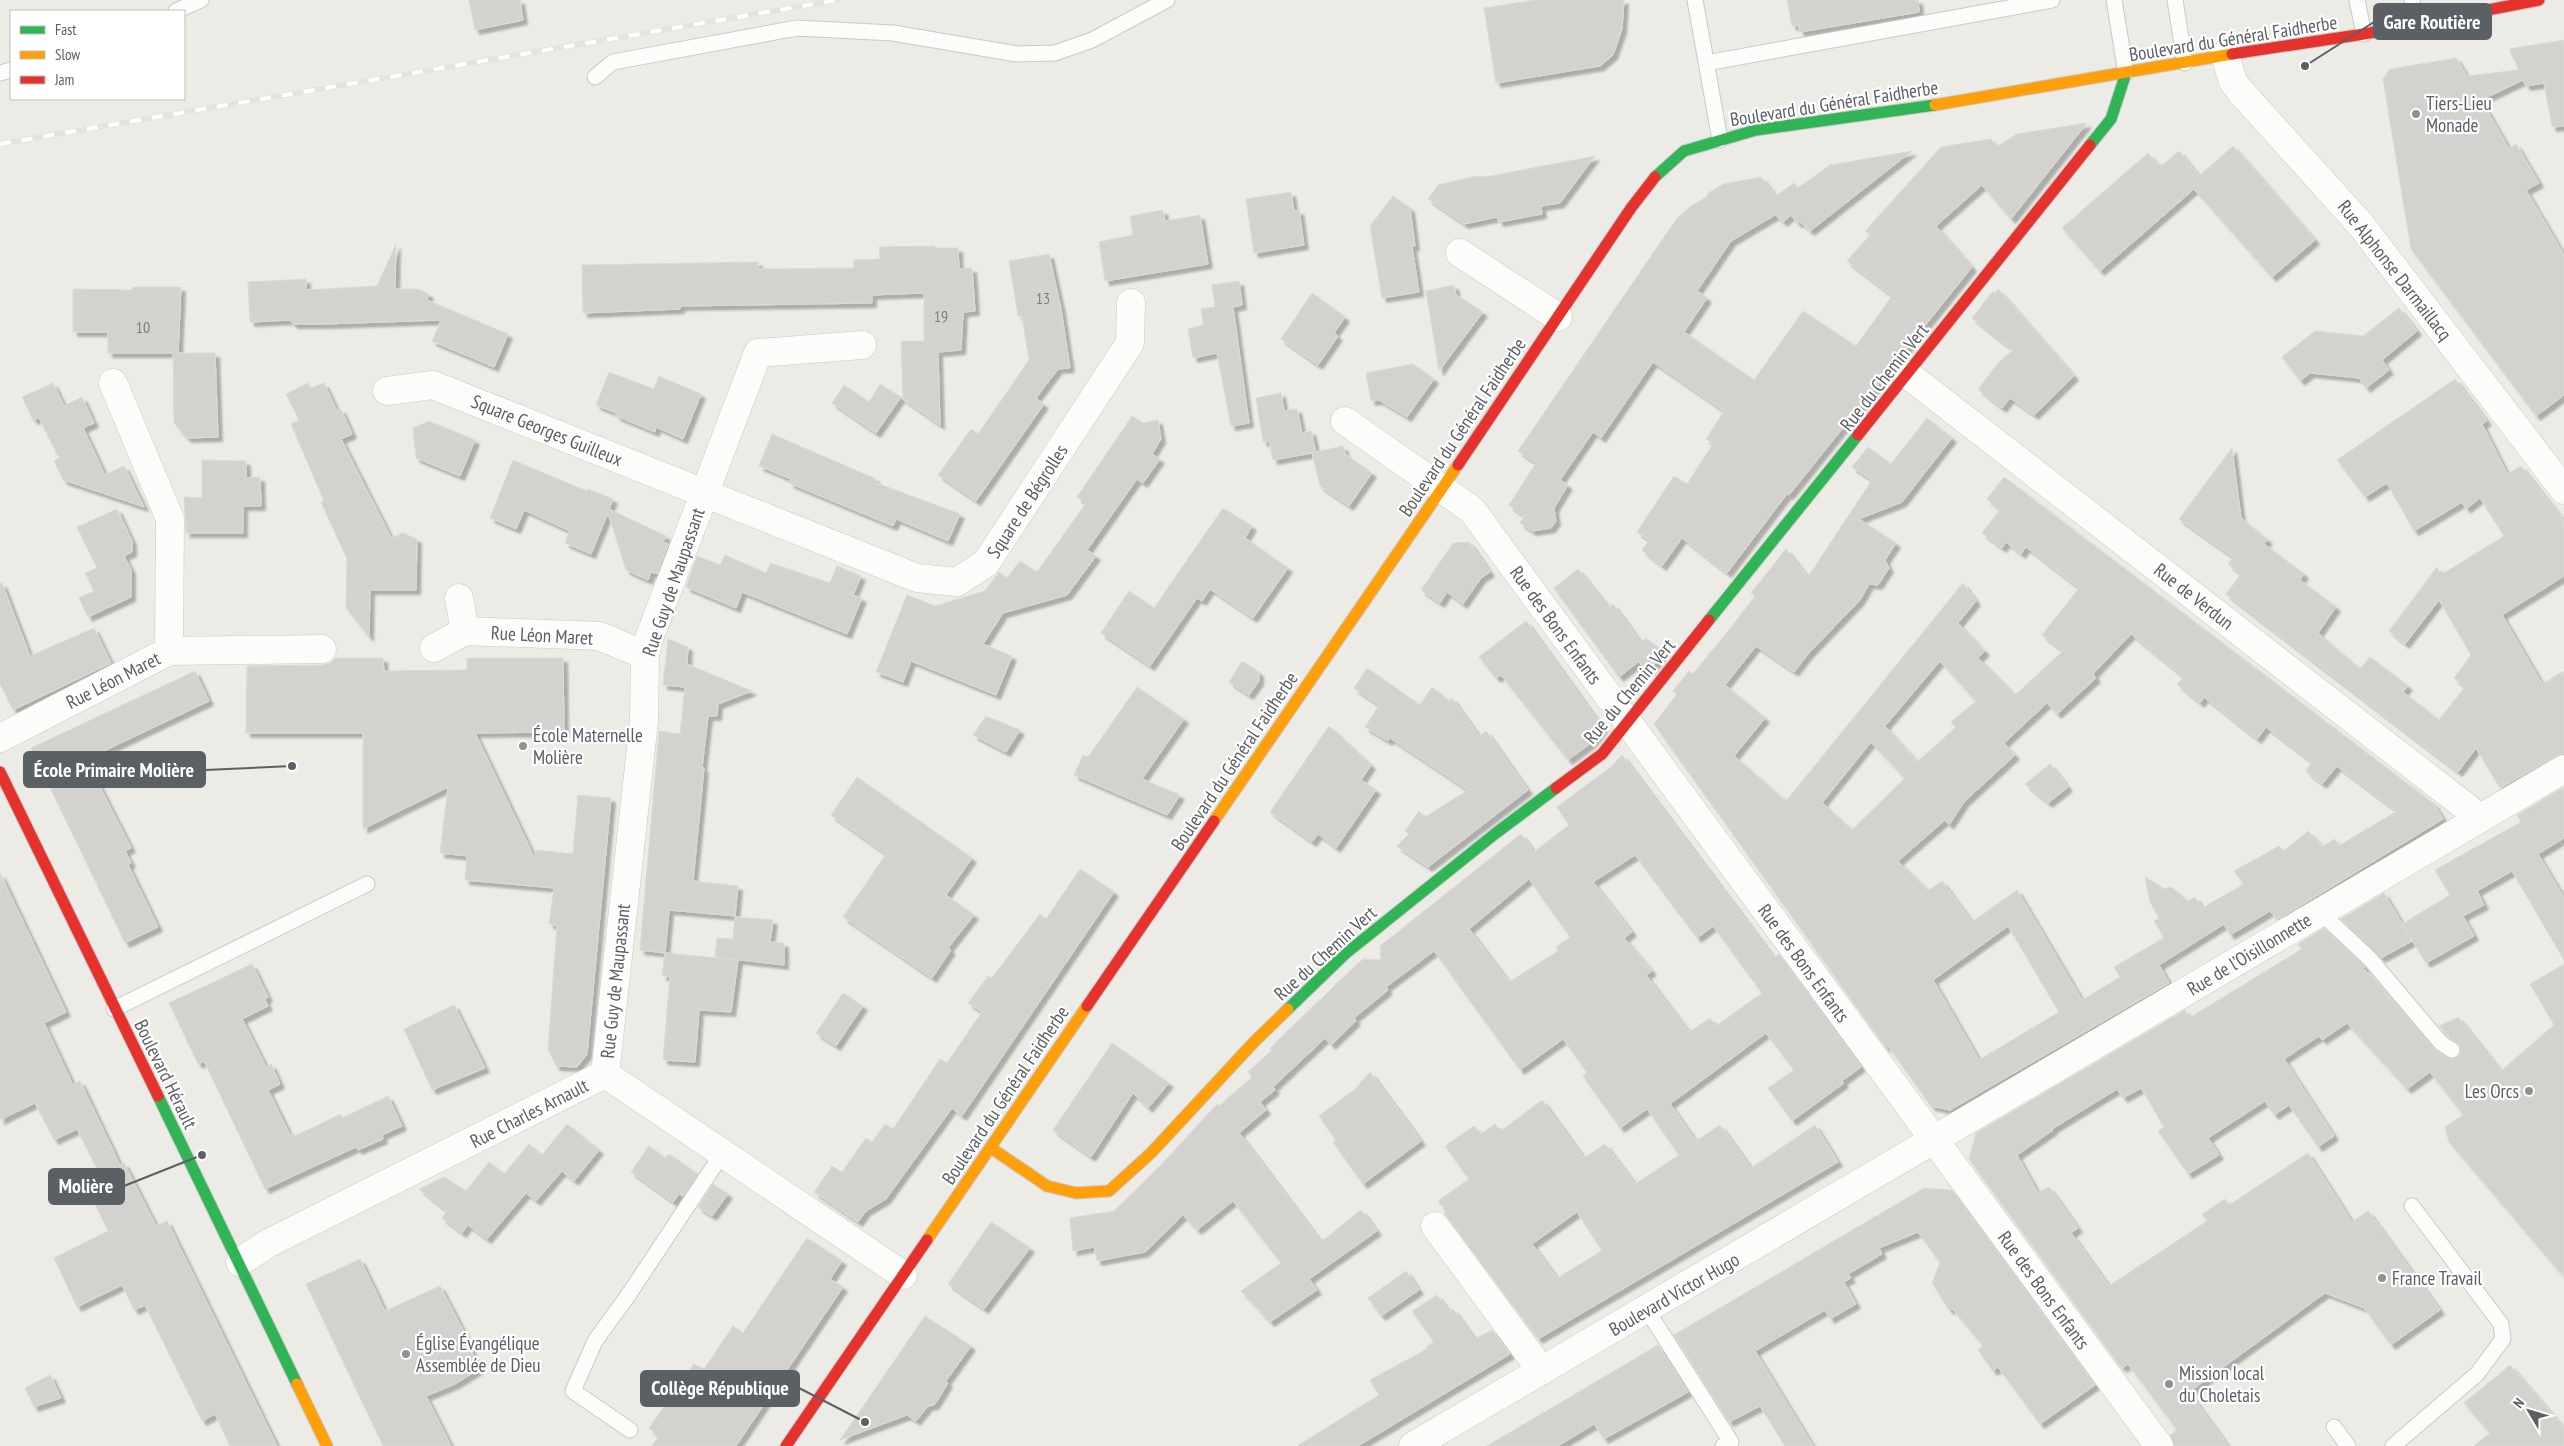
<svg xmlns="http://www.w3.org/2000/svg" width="2564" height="1446" viewBox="0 0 2564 1446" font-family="'PT Sans Narrow',sans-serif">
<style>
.building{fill:#d3d2cf;stroke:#dcdad5;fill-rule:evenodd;filter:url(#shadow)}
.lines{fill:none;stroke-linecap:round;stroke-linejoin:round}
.lane-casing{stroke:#c9c9c8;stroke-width:17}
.street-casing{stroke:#c9c9c8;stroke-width:29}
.fast-casing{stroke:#c7c8c7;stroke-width:13}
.slow-casing{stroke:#c7c8c7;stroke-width:13}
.jam-casing{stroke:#c7c8c7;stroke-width:13}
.lane{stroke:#fcfcfb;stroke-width:15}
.street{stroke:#fcfcfb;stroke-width:28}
.fast{stroke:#30b455;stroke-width:11}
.slow{stroke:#ff9f0a;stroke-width:11}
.jam{stroke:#e5322d;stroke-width:11}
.rail-casing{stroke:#e3e3e3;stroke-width:5.5}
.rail{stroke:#fff;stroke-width:4;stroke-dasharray:11;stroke-linecap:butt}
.poi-dot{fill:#8e9192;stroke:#fff;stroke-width:2}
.labels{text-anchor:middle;stroke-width:4.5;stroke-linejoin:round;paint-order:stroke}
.number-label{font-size:16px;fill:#7a7e80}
.street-label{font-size:19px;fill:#5b6065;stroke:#fff}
.poi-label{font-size:19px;fill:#5b6065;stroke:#fff;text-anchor:start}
.leader{fill:none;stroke:#5b6065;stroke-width:2}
.callout-dot{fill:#5b6065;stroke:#fff;stroke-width:2}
.callout{fill:#5b6065;stroke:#5b6065;stroke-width:2}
.callout-label{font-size:20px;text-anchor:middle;font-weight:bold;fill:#fff}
</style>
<defs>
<filter id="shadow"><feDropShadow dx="4.5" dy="4.5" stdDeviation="1" flood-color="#0004"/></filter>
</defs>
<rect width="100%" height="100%" fill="#ecebe6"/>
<!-- building -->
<path class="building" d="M469,0H520L523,20L475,30Z
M1535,0H1624L1622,29L1613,55L1600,66L1496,83L1484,8Z
M1787,0H1918L1919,12L1800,32L1798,25L1792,26Z
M2564,40V126L2552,127L2544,83L2526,86L2523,80L2481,100L2509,149L2516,144L2539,183L2526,190L2564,255V395L2536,416L2411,249L2383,79L2390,69L2456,58L2467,76L2519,70L2509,49Z
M2087,123L2011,219L1982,185L1936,226L1972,267L1789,495L1787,494L1727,573L1682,538L1662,566L1642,550L1649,540L1637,532L1674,476L1687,484L1713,444L1706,439L1724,411L1653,362L1601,438L1593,432L1560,480L1568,485L1554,508L1556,521L1551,528L1532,531L1520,523L1524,516L1509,505L1536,463L1518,451L1677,218L1691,206L1707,197L1708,193L1724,184L1761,177L1776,196L1794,183L1798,188L1830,165L1912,151L1810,231L1800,222L1797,223L1791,215L1783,222L1775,215L1731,241L1697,291L1707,298L1684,332L1754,380L1803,311L1856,346L1892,296L1847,261L1870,235L1865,231L1941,147L1991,139L1998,146L2017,134Z
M2233,146L2315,240L2272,277L2194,189L2100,271L2062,228L2148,153L2160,167L2179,151L2199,176Z
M1595,156L1560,203L1541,206L1542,214L1499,222L1497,217L1464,224L1428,199L1438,185L1472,177L1491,176Z
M1291,192L1294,211L1299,210L1304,245L1254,253L1246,199Z
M1393,196L1410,208L1415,246L1412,247L1419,292L1382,298L1370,226Z
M1163,210L1165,221L1200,215L1208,264L1105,281L1099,242L1133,235L1130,216Z
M396,244L395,289H417L429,294L427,300L508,334L494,367L432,341L441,320L324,324H293L290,320L250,322L248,282L306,279V290L377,286Z
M935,246V248H958L959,269L972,268L975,311L963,312L961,350L938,352L940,425L903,399L901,341H924V293L872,295V303L680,306V309L583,313L582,265L758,262V269L854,268V260L880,259L879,247Z
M1049,254L1061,309L1070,368L1058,369L1036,398L1044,404L976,501L938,475L971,429L978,434L1029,360L1022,316H1018L1009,261Z
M1239,281L1242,305L1233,307L1249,423L1231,426L1217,353L1193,358L1188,329L1203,325L1201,309L1215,307L1212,285Z
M1454,285L1456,295L1483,312L1439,371L1426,291Z
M132,287H181L178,353H215L218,437L187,438L174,423L173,353H108V332H73V289L132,290Z
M1998,289L2074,376L2034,415L2010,398L2002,408L1978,389L1999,362L2013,350L1972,318L1993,291L1995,293Z
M1312,293L1345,317L1334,333L1338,336L1318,365L1281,339Z
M2399,308L2417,331L2382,360L2389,370L2366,388L2359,378L2310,373L2300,381L2282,357L2315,331L2363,336Z
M1413,364L1434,379L1407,417L1379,400L1371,401L1366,373Z
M609,372L654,389L659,376L701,394L683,439L656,427L655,432L616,416V413L596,405Z
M2455,379L2487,421L2482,424L2507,474L2521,466L2564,521V576L2502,615L2542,684L2564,671V753L2556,756L2500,788L2504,782L2498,785L2476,748L2458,772L2226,594L2241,574L2228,564L2233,557L2179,519L2232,448L2241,518L2268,540L2264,544L2304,574L2300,580L2336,607L2318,633L2360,669L2370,657L2408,686L2403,692L2439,720L2465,687L2454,678L2471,655L2439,600L2405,644L2389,631L2437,567L2441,575L2504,536L2480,498L2466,509L2462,502L2414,531L2387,483L2365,497L2337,460Z
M53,383L64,406L82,397L94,423L83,428L105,475L124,466L144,507L63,480L54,461L59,458L39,418L33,420L22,397Z
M308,383L311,388L324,383L337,411L341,409L352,434L341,439L391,538L403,533L417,539L416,590H370L369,637L346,608L347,559L321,502L324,501L291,424L299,420L286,394Z
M880,384L901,397L876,433L832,403L844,385L869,402Z
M1281,393L1284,411L1297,409L1302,433L1311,431L1316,452L1343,446L1345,454L1372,473L1349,506L1320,486L1312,453L1273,460L1269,441L1263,442L1256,398Z
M1132,416L1143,423L1158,420L1161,439L1152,454L1160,459L1143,483L1137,479L1087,550L1096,556L1067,595L1003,613L983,644L1012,656L996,695L911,661L903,682L876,672L907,595L935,606L985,591L999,572L1007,578L1020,561L1037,572L1086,503L1077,497Z
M1927,418L1952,438L1902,502L1859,519L1896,543L1885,560L1889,568L1878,585L1869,584L1860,600L1809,653L1794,672L1756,646L1725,685L1765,718L1734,756L1786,801L1963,583L1976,601L1958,623L1985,651L1978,658L2015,695L2063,651L2042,635L2079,588L2026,547L2021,554L2006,542L2002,548L1982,533L2000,510L1987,499L2004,477L2434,804L2443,819L2277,920L2270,911L2230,935L2224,924L2159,965L2169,983L1950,1110L1931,1106L1888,1046L1886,1048L1654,724L1677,694L1673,691L1689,671L1693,674L1736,621L1755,596L1751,593L1786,549L1808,577L1872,480L1852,467L1868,447L1891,464ZM2131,634L2184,677L2177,684L2200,703L2204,697L2257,739L2266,727L2312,762L2306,771L2322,784L2337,766L2397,811L2340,845L2334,839L2322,847L2308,831L2284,851L2279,846L2234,871L2244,884L2202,908L2195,897L2188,901L2171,887L2165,889L2145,877L2150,902L2159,918L2154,921L2164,938L2114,967L2120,977L2082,1000L2017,890L1972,922L1942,881L1928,891L1898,861L1945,820L1949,825L1964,802L2015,755L2004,743L2047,703L2057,714L2096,678L2093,674ZM1940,661L1976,701L1951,722L1956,727L1917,762L1885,726ZM1871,742L1905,778L1852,830L1822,803ZM2008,926L2059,1012L1979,1060L1933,980Z
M429,421L475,440L460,476L416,458L413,428Z
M772,434L876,479L874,482L960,514L948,541L896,519L893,526L789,483L791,479L759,466Z
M202,460L246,461V478L260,477L261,506H243V533H186L184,497L202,498Z
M513,460L587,491L588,489L613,499L609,509L666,536L663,542L668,544L657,574L651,572L648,580L626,570L608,513L591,554L565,543L570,531L524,510L516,529L490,518Z
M1223,508L1252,526L1245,538L1288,568L1253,618L1210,589L1202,601L1197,598L1150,666L1101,633L1129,591L1154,608Z
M117,509L132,541V552L124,556L131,570V597L88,617L79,598L94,591L85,573L97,568L77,527Z
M1469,542L1490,572L1481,578L1463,604L1447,592L1440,603L1421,590L1453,543Z
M725,555L766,573L771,563L830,583L837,566L861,576L853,595L862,598L847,634L742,592L736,608L686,587L697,556L720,565Z
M1578,569L1609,608L1613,604L1641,643L1646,638L1664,652L1649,671L1638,662L1619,677L1554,588Z
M2,583L30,656L94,628L111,663L13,710L0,684V584Z
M1526,621L1603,728L1591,743L1568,760L1501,675L1496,678L1479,657Z
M668,639L688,647L687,664L752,691L718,704L717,716H708L702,768H704L693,881L738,886L735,916L669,910L665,953L640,950L659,731L680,734L685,687L663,685Z
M335,658H383L384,671L467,670V658H563L564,732L475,733L535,859L536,850L573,854L578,795L611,798L587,1054L577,1067L556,1066L548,1049L557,925L549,924L554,888L465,880L467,856L440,853L448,787L363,829V733H246L247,666L322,665L330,663Z
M1242,661L1259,672V681L1249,695L1229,682Z
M1367,668L1420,705L1432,687L1449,701L1452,698L1479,736L1486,731L1528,790L1428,867L1397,846L1409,834L1405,831L1419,811L1425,817L1468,790L1390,738L1388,741L1365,727L1379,705L1354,688Z
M195,671L209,701L91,757L96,769L92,771L131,848L125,851L131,863L128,865L158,927L125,943L31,748Z
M1137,687L1184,719L1142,779L1180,795L1167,815L1074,775L1083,755L1088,757Z
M986,716L1020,730L1006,752L973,735Z
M1329,726L1371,765L1361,780L1376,790L1336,848L1318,834L1312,842L1270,812Z
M1622,755L1774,958L1779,954L1861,1067L1842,1081L1844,1083L1792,1121L1768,1088L1794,1070L1766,1033L1670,1104L1696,1141L1720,1125L1751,1168L1815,1125L1838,1162L1538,1339L1444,1213L1446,1211L1438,1201L1469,1179L1445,1146L1474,1126L1481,1134L1495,1124L1501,1131L1542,1100L1584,1158L1605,1144L1635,1184L1679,1155L1647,1109L1620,1128L1583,1076L1587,1072L1563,1039L1520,1070L1434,951L1386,987L1388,990L1354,1018L1356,1021L1331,1045L1325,1038L1273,1087L1275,1090L1260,1102L1266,1110L1239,1133L1321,1242L1361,1210L1377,1231L1309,1279L1317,1290L1270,1322L1241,1291L1281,1263L1233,1201L1197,1230L1183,1215L1145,1252L1097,1261L1094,1247L1073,1251L1070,1218L1114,1211L1162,1164L1217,1104L1219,1106L1252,1077L1248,1072L1272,1050L1270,1048L1355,966L1363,959L1381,960L1380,946L1521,834L1534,852L1569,825L1557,807L1612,766ZM1635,855L1697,938L1713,926L1762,993L1716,1026L1710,1018L1689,1032L1646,975L1652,971L1624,938L1632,932L1593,882ZM1529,879L1570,937L1556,947L1558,951L1509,982L1469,929ZM1577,1212L1602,1251L1557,1278L1532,1244Z
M2050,764L2068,787L2048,803L2025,784Z
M857,777L972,858L946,895L974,915L948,948L951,950L932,978L843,917L886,854L831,815Z
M2564,787V838L2538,854L2564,898V960L2512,871L2477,891L2484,905L2463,916L2474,936L2426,963L2402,924L2450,895L2435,870L2521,822L2517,815Z
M1080,869L1114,892L962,1116L952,1108L886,1199L866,1211L858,1222L814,1192L832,1166L842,1172L866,1138L872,1142L885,1124L893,1129L940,1059L947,1063L982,1012L968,1003L988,976L992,978L1040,914L1046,919Z
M0,873L66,1012L44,1023L73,1085L80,1081L120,1165L124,1163L156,1226L167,1221L277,1446H230L215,1414L202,1421L145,1305L134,1310L122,1285L77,1307L54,1258L108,1231L92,1198L99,1195L91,1179L100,1175L77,1129L54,1140L35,1103L0,1120Z
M2384,893L2412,941L2381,958L2341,919Z
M735,917L773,920L770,942L784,943V965L715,957L717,938L733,939Z
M2324,928L2363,965L2365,967L2363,968L2436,1051L2451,1059L2460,1055V1045L2439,1026L2458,1017L2501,1071L2554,1025L2530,984L2564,964V1277L2449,1142L2445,1127L2463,1115L2430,1072L2407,1089L2347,1023L2322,1040L2319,1036L2284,1059L2334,1136L2318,1147L2289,1105L2274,1115L2265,1101L2208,1138L2219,1155L2188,1174L2158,1131L2164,1127L2141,1088L2123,1098L2117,1089L2052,1129L2053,1130L2017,1155L2038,1193L2049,1187L2078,1228L2071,1233L2109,1286L2207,1221L2202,1214L2225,1199L2229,1205L2308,1153L2352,1222L2368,1211L2440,1310L2391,1345L2364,1308L2325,1293L2189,1392L2228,1446H2174L2170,1435L2177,1430L2128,1364L2122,1368L2120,1366L1969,1159L1976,1133L2185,1010L2189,1018L2302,949L2298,944Z
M665,953L738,960L731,1012L699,1010L695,1062L663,1060L670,976H662Z
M252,964L268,997L265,1000L268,1006L242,1019L266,1067L271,1064L280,1084L268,1090L290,1135L294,1134L295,1136L341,1114L342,1118L388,1096L402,1126L382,1135L383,1139L358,1150L356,1147L265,1189L204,1061L198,1064L169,1003Z
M843,993L863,1006L836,1046L816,1033Z
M454,1005L485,1068L432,1090L404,1029Z
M1112,1043L1169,1083L1148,1108L1133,1093L1091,1157L1053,1130Z
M1370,1072L1421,1141L1363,1184L1333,1142L1336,1140L1319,1116L1355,1089Z
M567,1124L599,1150L574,1181L562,1171L536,1201L526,1193L487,1239L468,1225L462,1233L442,1218L447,1211L419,1189L444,1177L466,1191L489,1162L504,1174L529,1144L542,1155Z
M649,1146L665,1158L669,1154L698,1174L683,1196L679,1194L673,1202L631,1172Z
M713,1184L728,1194L712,1216L698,1207Z
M1924,1188L1952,1190L2095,1385L2040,1424L1998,1367L1993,1371L1978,1350L1983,1346L1952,1308L1949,1310L1932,1283L1940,1263L1918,1232L1879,1248L1882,1254L1848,1274L1851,1278L1844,1282L1856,1304L1830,1319L1825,1310L1755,1351L1813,1446H1785L1760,1406L1729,1422L1674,1335Z
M991,1222L1030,1248L984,1309L948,1284Z
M807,1238L842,1261L830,1279L843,1287L736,1446H652L659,1436L649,1428L694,1364L704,1369L733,1326L743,1333Z
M360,1259L385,1311L440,1286L466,1336L479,1369L455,1384L426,1396L451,1446H383L306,1284Z
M1406,1271L1419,1290L1381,1316L1368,1298Z
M1437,1295L1449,1312L1453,1309L1475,1339L1492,1330L1510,1354L1358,1446H1297L1379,1395L1370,1380L1427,1349L1426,1347L1434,1342L1412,1311Z
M925,1316L971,1346L946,1381L948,1383L937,1401L934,1405L928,1406L916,1421L907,1415L840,1440Z
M1658,1345L1688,1392L1604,1439L1594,1424L1558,1446H1487Z
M2510,1365L2564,1428V1446H2474L2490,1433L2464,1403Z
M50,1375L61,1398L34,1407L25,1388Z"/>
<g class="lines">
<!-- lane casing -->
<g class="lane-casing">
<path id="lane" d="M1695,0L1720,140
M2114,0L2126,73
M2175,0L2185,63
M2357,0L2364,34
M2412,0L2416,25
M176,11L201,0
M1706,63L2052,0
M0,73L11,70
M595,77L613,62L797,28L893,33L1017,54L1055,53L1092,40L1167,0
M2320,912L2370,959L2441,1043L2452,1050
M114,1009L367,884
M1647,1310L1731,1442L1723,1446
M2334,1427L2348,1446
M630,1430L573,1391L595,1341L627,1297L722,1154
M2393,1446L2477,1374L2503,1339L2501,1324L2412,1206"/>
</g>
<!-- street casing -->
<g class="street-casing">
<path id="street" d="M2225,55L2233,82L2240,91L2361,225L2564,490
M1460,253L1558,317
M1908,375L2470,810L2476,820
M113,383L170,519L169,651
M387,391L433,385L917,578L957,582L986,563L1130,343L1131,303
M1345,421L1472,510L2159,1446
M459,598L465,631
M434,648L465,631L599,636L645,655
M0,738L169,651L322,649
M605,1074L644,721L645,655L650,636L758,353L862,345
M1435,1226L1542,1371
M240,1262L267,1244L605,1074L903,1275
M1413,1446L2564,769"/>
</g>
<!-- fast casing -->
<g class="fast-casing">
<path id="fast" d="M2090,145L2111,119L2126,73
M1655,177L1684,151L1756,130L1935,105
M1709,620L1858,435
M1288,1009L1345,954L1496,833L1556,788
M158,1096L297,1384"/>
</g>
<!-- slow casing -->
<g class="slow-casing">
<path id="slow" d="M1935,105L2232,54
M1214,821L1458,465
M991,1148L1047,1186L1076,1193L1109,1191L1151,1153L1254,1042L1288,1009
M927,1240L1087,1006
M297,1384L327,1446"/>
</g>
<!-- jam casing -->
<g class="jam-casing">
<path id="jam" d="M2232,54L2364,34L2539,0
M1858,435L2090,145
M1458,465L1631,208L1655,177
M0,772L158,1096
M1556,788L1602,754L1709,620
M1087,1006L1214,821
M786,1446L927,1240"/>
</g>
<!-- lane -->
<use href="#lane" class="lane"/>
<!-- street -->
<use href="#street" class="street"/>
<!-- fast -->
<use href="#fast" class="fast"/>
<!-- slow -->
<use href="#slow" class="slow"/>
<!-- jam -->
<use href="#jam" class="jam"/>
<!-- rail casing -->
<g class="rail-casing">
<path id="rail" d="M0,144L837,0"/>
</g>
<!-- rail -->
<use href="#rail" class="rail"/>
</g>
<!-- markers -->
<g class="poi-dot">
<circle cx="2416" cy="114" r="5"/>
<circle cx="523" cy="746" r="5"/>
<circle cx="2529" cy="1091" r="5"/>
<circle cx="2382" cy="1278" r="5"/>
<circle cx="406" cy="1354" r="5"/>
<circle cx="2169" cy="1384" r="5"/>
</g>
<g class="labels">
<!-- number labels -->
<g class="number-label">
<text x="1043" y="304">13</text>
<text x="941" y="322">19</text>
<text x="143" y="333">10</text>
</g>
<!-- street labels -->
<g class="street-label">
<text transform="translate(2233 38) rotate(-9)" y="7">Boulevard du Général Faidherbe</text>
<text transform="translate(1834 103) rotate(-9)" y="7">Boulevard du Général Faidherbe</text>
<text transform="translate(2395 270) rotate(52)" y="7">Rue Alphonse Darmaillacq</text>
<text transform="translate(1884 377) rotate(-52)" y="7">Rue du Chemin Vert</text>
<text transform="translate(1462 427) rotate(-56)" y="7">Boulevard du Général Faidherbe</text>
<text transform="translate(547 430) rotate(22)" y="7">Square Georges Guilleux</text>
<text transform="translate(1027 501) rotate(-57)" y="7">Square de Bégrolles</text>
<text transform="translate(673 582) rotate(-71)" y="7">Rue Guy de Maupassant</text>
<text transform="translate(2194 596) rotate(38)" y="7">Rue de Verdun</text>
<text transform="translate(1556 625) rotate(54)" y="7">Rue des Bons Enfants</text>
<text transform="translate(542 635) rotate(3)" y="7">Rue Léon Maret</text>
<text transform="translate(113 680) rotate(-27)" y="7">Rue Léon Maret</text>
<text transform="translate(1629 691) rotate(-50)" y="7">Rue du Chemin Vert</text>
<text transform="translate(1234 761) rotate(-56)" y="7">Boulevard du Général Faidherbe</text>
<text transform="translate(1325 953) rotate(-42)" y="7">Rue du Chemin Vert</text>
<text transform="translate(2249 954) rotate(-31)" y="7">Rue de l’Oisillonnette</text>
<text transform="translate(1804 963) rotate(54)" y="7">Rue des Bons Enfants</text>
<text transform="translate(615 981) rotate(-84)" y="7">Rue Guy de Maupassant</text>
<text transform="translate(166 1074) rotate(64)" y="7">Boulevard Hérault</text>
<text transform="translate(1005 1095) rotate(-56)" y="7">Boulevard du Général Faidherbe</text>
<text transform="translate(529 1113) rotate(-27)" y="7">Rue Charles Arnault</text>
<text transform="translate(2044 1290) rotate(54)" y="7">Rue des Bons Enfants</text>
<text transform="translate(1674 1294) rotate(-30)" y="7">Boulevard Victor Hugo</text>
</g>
<!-- poi labels -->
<g class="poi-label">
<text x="2426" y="110">Tiers-Lieu<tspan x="2426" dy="22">Monade</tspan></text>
<text x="533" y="742">École Maternelle<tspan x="533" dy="22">Molière</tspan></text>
<text x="2519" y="1098" text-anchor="end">Les Orcs</text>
<text x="2392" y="1285">France Travail</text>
<text x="416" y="1350">Église Évangélique<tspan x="416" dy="22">Assemblée de Dieu</tspan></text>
<text x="2179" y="1380">Mission local<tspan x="2179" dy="22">du Choletais</tspan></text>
</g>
</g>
<!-- callouts -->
<path class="leader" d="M2305 66L2374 22M292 766L205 770M202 1155L124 1186M865 1422L799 1388"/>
<g class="callout-dot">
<circle cx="2305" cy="66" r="5"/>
<circle cx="292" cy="766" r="5"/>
<circle cx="202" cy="1155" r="5"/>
<circle cx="865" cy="1422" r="5"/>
</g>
<g class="callout">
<rect x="2374" y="4" width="117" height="35" rx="5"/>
<rect x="24" y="752" width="181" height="35" rx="5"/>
<rect x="49" y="1169" width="75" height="35" rx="5"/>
<rect x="641" y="1371" width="158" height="35" rx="5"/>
</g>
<g class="callout-label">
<text x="2432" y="29">Gare Routière</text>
<text x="114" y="777">École Primaire Molière</text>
<text x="86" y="1193">Molière</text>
<text x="720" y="1395">Collège République</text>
</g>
<!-- legend -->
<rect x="10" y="10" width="175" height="90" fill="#ffffff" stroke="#bdbfc1"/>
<rect x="20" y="26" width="25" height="8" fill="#30b455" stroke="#bdbfc1"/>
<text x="55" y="35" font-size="15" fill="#5b6065">Fast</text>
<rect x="20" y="51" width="25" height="8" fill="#ff9f0a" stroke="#bdbfc1"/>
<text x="55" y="60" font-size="15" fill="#5b6065">Slow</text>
<rect x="20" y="76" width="25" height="8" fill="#e5322d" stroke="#bdbfc1"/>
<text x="55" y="85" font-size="15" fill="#5b6065">Jam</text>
<!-- north arrow -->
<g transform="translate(2529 1411) rotate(308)" stroke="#ffffff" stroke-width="4" paint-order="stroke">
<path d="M0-4L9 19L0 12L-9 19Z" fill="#5b6065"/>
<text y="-8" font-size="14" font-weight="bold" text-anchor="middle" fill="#5b6065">N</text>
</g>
</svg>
